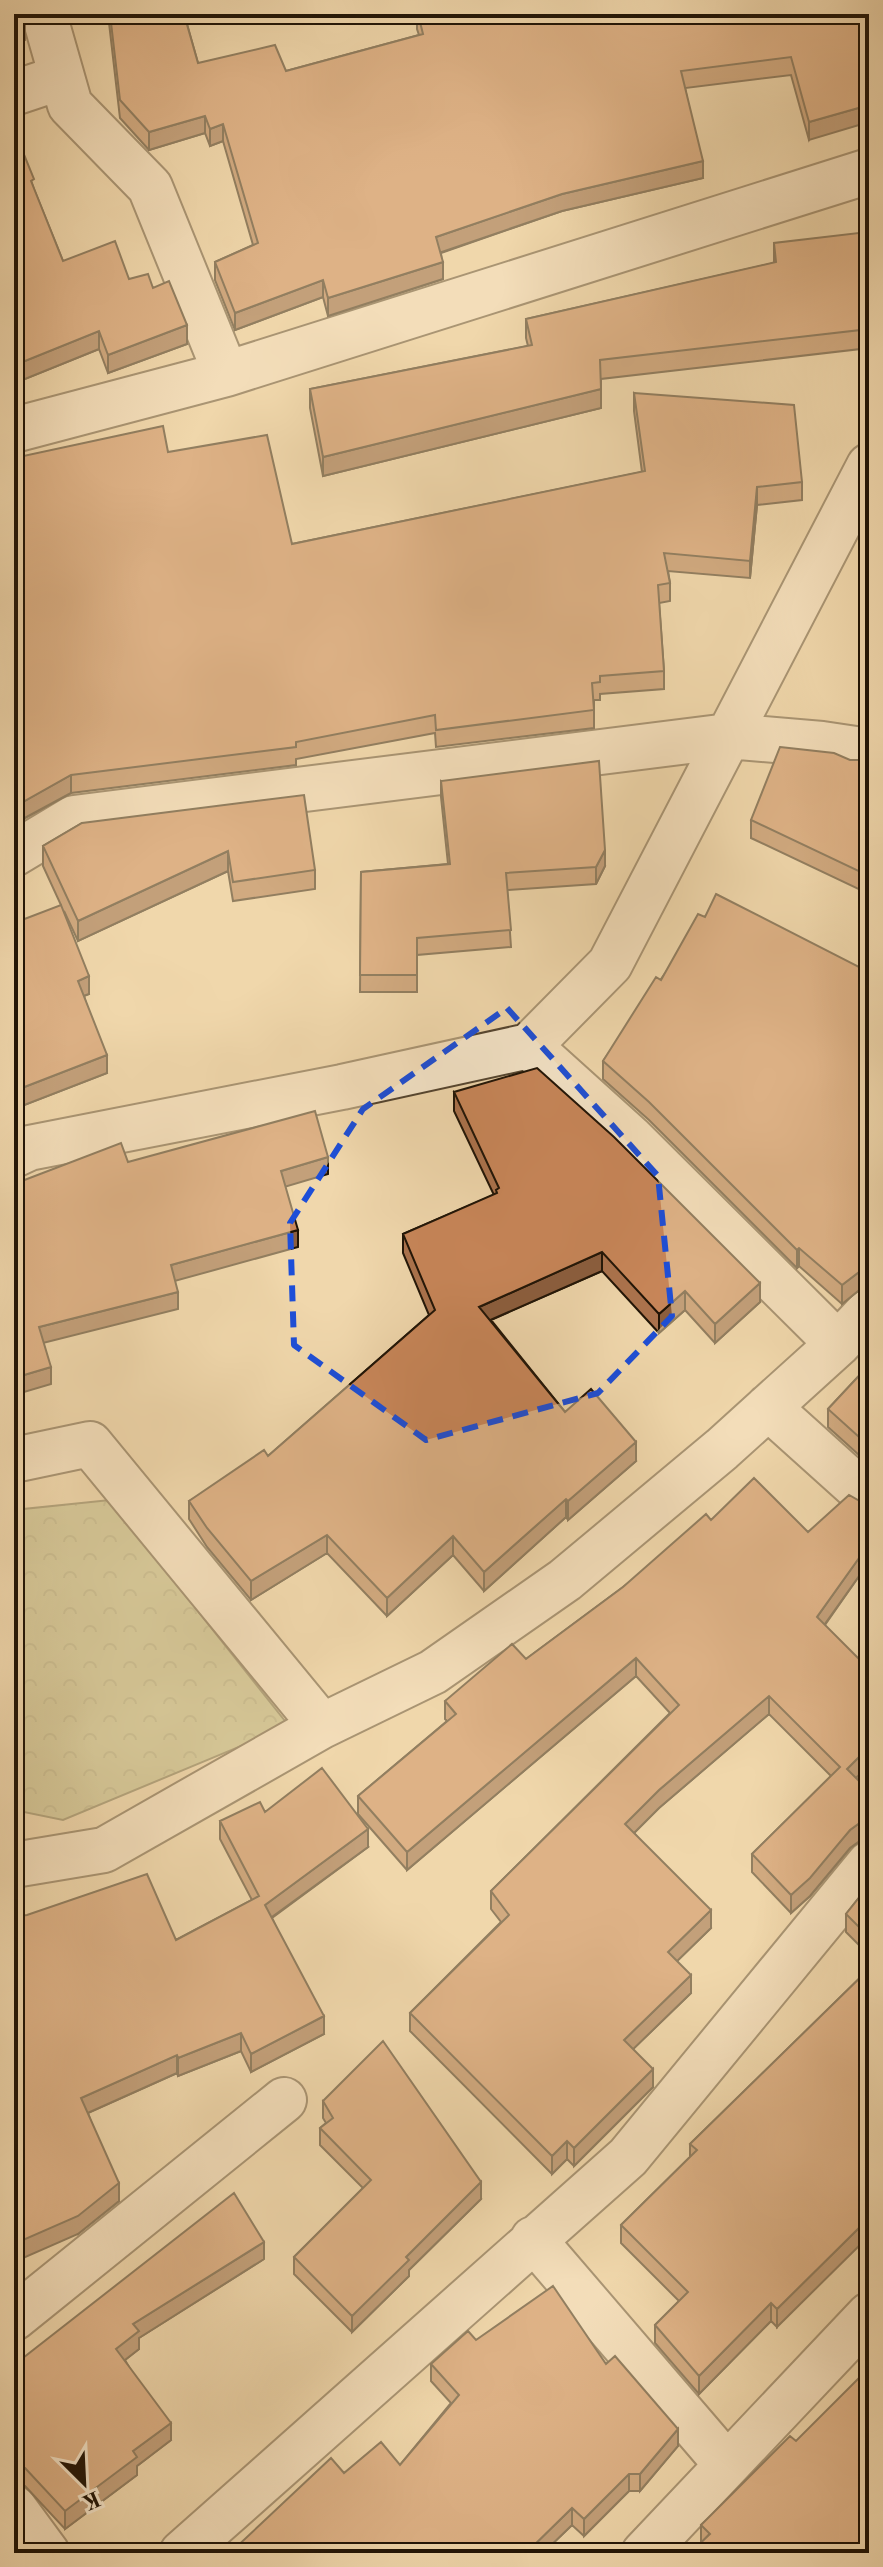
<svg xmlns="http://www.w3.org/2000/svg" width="883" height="2567" viewBox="0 0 883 2567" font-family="'Old Standard TT',serif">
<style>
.park{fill:url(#park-crowns);stroke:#6e6846;stroke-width:2}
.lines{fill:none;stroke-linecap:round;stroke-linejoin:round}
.minor-casing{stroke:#544530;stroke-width:48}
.minor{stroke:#f5e5c9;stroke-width:44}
.wall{fill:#ac734d;stroke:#201406;stroke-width:2}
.shaded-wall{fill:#8c5e3e;stroke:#201406;stroke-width:2}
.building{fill:#c88659;stroke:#201406;stroke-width:2}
.marked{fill:none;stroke:#1d4ed8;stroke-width:6;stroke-dasharray:16 10;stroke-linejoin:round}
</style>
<defs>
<pattern id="park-crowns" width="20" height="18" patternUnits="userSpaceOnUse" patternTransform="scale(2)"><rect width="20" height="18" fill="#bdbd87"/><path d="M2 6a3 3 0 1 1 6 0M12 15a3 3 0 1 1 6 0" fill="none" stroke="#a2a273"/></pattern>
</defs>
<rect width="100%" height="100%" fill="#f0d7ac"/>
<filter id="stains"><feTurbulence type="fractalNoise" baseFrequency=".0025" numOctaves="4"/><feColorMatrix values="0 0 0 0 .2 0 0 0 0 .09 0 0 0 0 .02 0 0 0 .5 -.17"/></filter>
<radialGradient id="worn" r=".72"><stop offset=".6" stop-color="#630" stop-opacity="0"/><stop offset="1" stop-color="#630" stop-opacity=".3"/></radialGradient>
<!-- park -->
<path class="park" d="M110,1500L289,1726L63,1820L14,1810V1510Z"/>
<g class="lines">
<!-- minor casing -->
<g class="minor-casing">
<path id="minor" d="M14,93L62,77
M226,374L869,171
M14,430L226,374L150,187L70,105L44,14
M14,854L74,818L728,736L822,744L869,751
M529,1046L631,1138L838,1344
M14,1155L29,1148L342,1087L529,1046L610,964L869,466
M768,1407L869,1498
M14,1460L90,1444L322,1726
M14,1865L104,1850L322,1726L433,1672L565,1580L722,1449L838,1344L869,1311
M533,2239L727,2465
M14,2318L284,2100
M14,2508L47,2553
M182,2553L628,2157L869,1864
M644,2553L869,2315"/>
</g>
<!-- minor -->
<use href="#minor" class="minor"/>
</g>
<!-- wall -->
<path class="wall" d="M108,14H215L187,24L198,63L286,71L419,35L417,29V14H869L809,140L791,75L685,88L703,178L562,211L441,253L443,279L328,316L323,297L235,330L215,280V262L253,245L223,141L210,146L205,133L149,150L120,118Z
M14,130L34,189L63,261L129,279L153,288L187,344L108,373L99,349L20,381L14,367Z
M774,243L869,248V348L601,379V408L323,476L310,408V389L528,346L526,338V319L774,263Z
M634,393L802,482V500L757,505L750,578L668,571L670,583V601L659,603L664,671V689L600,694V700H594V728L436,747L435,733L296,759V765L71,793L21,820L14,805V458L168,452L292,544L642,472L634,411Z
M850,760H869V894L751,838V820Z
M441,781L605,866L596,884L507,890L511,947L417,955V992H360L361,872L448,864L441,797Z
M82,823L315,870V889L233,901L228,871L78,941L64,911L89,994L84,996L107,1073L14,1109L61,905L43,866V846Z
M705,917L869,972V1287H863L842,1304L799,1266L797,1268L649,1120L603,1079V1061Z
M454,1092L760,1302L715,1343L685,1310L659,1333L602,1271L491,1320L565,1412L636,1461L568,1520L566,1517L484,1591L453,1555L387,1616L327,1553L251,1600L207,1547L189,1519V1501L268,1456L429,1315L403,1253V1234L494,1195L454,1111Z
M869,1365V1464L828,1427V1409Z
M865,1504H869V1562L825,1625L856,1778L869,1791V1840H861L850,1848L810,1896L791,1913L752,1872V1854L831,1776L769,1714L659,1808L634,1833L711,1928L677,1961L691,1993L633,2049L653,2087L574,2166L567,2159L552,2174L410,2031V2013L501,1922L491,1909V1891L670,1713L636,1676L407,1870L358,1814V1796L447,1721L445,1719V1701L526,1659L623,1587L711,1520L808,1532Z
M265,1812L368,1847L272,1918L324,2034L251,2072L241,2051L178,2076L177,2073L88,2113L119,2201L78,2234L14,1917L176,1940L252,1900L220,1839V1821Z
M869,1885V1955L846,1932V1914Z
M869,1969L777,2327L771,2321L699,2394L655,2343V2325L679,2301L621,2243V2225L690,2157V2144Z
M323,2101L481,2199L409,2270V2276L352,2332L294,2274V2257L363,2188L320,2145V2128L326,2123L323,2118Z
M264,2259L139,2338V2349L125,2360L171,2440L137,2466V2475L65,2529L25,2486L14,2484V2365Z
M476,2340L606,2364L678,2446L640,2491H629L584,2536L572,2525L543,2553H230L344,2473L400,2465L451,2403L431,2381V2364Z
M796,2441L701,2543V2525Z"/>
<!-- shaded-wall -->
<path class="shaded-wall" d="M182,14H215L182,25Z
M25,21V40L14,44V26Z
M869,105V122L809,140V122Z
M205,116V133L149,150V132Z
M223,124V141L210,146V129Z
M703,161V178L562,211L436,254V237L562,194Z
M443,262V279L328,316V298Z
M323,280V297L235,330V313Z
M187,325V344L108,373V355Z
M99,331V349L20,381V363Z
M601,389V408L323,476V457Z
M757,487V505L750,578V561Z
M71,775V793L21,820V803Z
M605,850V866L596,884V867Z
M228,851V871L78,941V921Z
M89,976V994L78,998V981Z
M107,1055V1073L14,1109V1091Z
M328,1157V1174L281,1188V1171Z
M298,1230V1247L171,1282V1265Z
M799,1248V1266L797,1268V1250Z
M602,1252V1271L479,1325V1307Z
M863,1269V1287L842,1304V1285Z
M760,1283V1302L715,1343V1324Z
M685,1291V1310L659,1333V1314Z
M178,1292V1309L39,1344V1327Z
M51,1367V1384L14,1395V1378Z
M636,1442V1461L568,1520V1501Z
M566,1499V1517L484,1591V1572Z
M327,1535V1553L251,1600V1581Z
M453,1536V1555L387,1616V1598Z
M869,1544V1562L817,1635V1617Z
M636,1658V1676L407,1870V1852Z
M769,1696V1714L659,1808L625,1842V1824L659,1790Z
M869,1747V1765L847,1787V1769Z
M861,1822V1840L850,1848L810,1896L791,1913V1895L850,1830Z
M368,1829V1847L265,1922V1905Z
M711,1910V1928L668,1970V1952Z
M691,1975V1993L624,2058V2040Z
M324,2016V2034L251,2072V2054Z
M241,2033V2051L178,2076V2058Z
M177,2055V2073L81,2116V2098Z
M653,2069V2087L574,2166V2148Z
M567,2141V2159L552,2174V2156Z
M481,2182V2199L409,2270V2276L352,2332V2316L406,2257Z
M119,2183V2201L78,2234L14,2262V2244Z
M869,2218V2236L777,2327V2309Z
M264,2242V2259L139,2338V2349L116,2367V2349L133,2324Z
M771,2303V2321L699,2394V2376Z
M171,2423V2440L137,2466V2475L65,2529V2511L133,2451Z
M678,2429V2446L640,2491V2474Z
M629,2474V2491L584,2536V2519Z
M572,2508V2525L543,2553H526Z"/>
<!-- building -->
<path class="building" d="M14,14H24L25,21L14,26Z
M110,14H184L198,63L275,45L286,71L423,34L418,14H869V105L809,122L791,57L681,71L703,161L562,194L436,237L443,262L328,298L323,280L235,313L215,262L258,243L223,124L210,129L205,116L149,132L120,100Z
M14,130L34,179L31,181L63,261L115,241L129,279L148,274L153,288L169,281L187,325L108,355L99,331L20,363L14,349Z
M867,232L869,248V329L600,360L601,389L323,457L310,389L532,345L526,319L776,262L774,243Z
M634,393L794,405L802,482L757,487L750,561L664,553L670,583L658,585L664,671L600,676V682L592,683L594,710L436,730L435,715L296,742V747L71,775L21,803L14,787V458L163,426L168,452L267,435L292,544L645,471Z
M780,747L834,753L850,760H869V876L751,820Z
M599,761L605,850L596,867L506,873L511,930L417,938V975H360L361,872L450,864L441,781Z
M304,795L315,870L233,882L228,851L78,921L43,846L82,823Z
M716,894L869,972V1269H863L842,1285L799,1248L797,1250L649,1102L603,1061L656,977L661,980L698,914L705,917Z
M61,905L89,976L78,981L107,1055L14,1091V923Z
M537,1068L614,1137L760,1283L715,1324L685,1291L659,1314L602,1252L479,1307L565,1412L591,1389L636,1442L568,1501L566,1499L484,1572L453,1536L387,1598L327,1535L251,1581L207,1528L189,1501L264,1450L268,1456L435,1310L403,1234L497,1193L496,1190L499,1188L454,1092Z
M315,1111L328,1157L281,1171L298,1230L171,1265L178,1292L39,1327L51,1367L14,1378V1184L121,1143L128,1162Z
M869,1365V1446L828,1409Z
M754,1478L808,1532L849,1495L865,1504H869V1544L817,1617L869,1669V1747L847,1769L869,1791V1822H861L850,1830L810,1878L791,1895L752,1854L840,1767L769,1696L659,1790L625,1824L711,1910L668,1952L691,1975L624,2040L653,2069L574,2148L567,2141L552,2156L410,2013L509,1915L491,1891L679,1705L636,1658L407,1852L358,1796L456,1714L445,1701L512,1644L526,1659L623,1587L706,1514L711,1520Z
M322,1768L368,1829L265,1905L324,2016L251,2054L241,2033L178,2058L177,2055L81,2098L119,2183L78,2216L14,2244V1917L27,1915L147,1874L176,1940L259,1896L220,1821L260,1802L265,1812Z
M869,1885V1937L846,1914Z
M869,1969V2218L777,2309L771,2303L699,2376L655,2325L688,2292L621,2225L697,2150L690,2144Z
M383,2041L481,2182L406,2257L409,2260L352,2316L294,2257L371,2180L320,2128L333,2118L323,2101Z
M234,2193L264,2242L133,2324L139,2331L116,2349L171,2423L133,2451L137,2457L65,2511L25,2468L14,2466V2365Z
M553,2286L606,2364L615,2356L678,2429L640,2474H629L584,2519L572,2508L526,2553H230L331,2458L344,2473L381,2442L400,2465L459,2395L431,2364L468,2331L476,2340Z
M869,2368V2553H690L710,2534L701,2525L790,2436L796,2441Z"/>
<!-- marked area -->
<path d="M0 0H883V2567H0ZM507,1008L658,1176L672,1316L598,1393L426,1440L294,1345L290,1223L363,1109Z" fill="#f0d7ac" fill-opacity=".55" fill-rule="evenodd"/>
<path class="marked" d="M507,1008L658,1176L672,1316L598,1393L426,1440L294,1345L290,1223L363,1109Z"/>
<!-- margin -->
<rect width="883" height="2567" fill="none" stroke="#f0d7ac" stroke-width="48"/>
<rect x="16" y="16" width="851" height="2535" fill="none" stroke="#201406" stroke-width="4"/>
<rect x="24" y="24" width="835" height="2519" fill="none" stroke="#201406" stroke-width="2"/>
<!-- north arrow -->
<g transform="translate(84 2483) rotate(156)" stroke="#f5e5c9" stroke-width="6" paint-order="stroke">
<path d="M0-6L14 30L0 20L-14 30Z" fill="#201406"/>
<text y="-12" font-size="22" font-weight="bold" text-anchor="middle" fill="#201406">K</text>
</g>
<rect width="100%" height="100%" filter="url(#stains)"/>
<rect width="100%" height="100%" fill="url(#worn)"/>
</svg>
